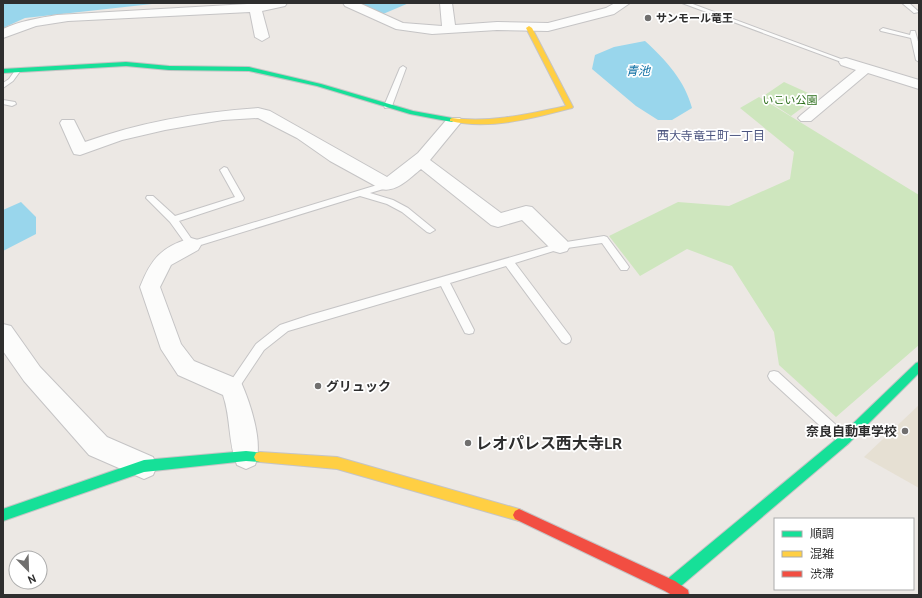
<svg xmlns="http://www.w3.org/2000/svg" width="922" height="598" viewBox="0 0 922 598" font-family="Cabin,'Noto Sans JP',sans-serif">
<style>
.education{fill:#e6e0d3}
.green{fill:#cee6be}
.water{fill:#99d6ec}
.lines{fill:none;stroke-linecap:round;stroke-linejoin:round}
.lane-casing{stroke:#c5c4c5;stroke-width:2}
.street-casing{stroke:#c5c4c5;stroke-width:2}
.fast-casing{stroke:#c5c4c5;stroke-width:2}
.slow-casing{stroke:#c5c4c5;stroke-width:2}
.jam-casing{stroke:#c5c4c5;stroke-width:2}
.lane{fill:#fcfcfb;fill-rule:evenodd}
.street{fill:#fcfcfb;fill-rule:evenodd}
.fast{fill:#16e098;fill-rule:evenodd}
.slow{fill:#ffcf43;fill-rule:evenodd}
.jam{fill:#f24e42;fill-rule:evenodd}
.poi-dot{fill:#706f6e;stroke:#fff;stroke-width:1.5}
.labels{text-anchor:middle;stroke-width:3.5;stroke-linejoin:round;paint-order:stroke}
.far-poi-label{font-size:11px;font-weight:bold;fill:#2e2e2e;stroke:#fff;text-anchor:start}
.far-park-label{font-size:11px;fill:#2c6e1b;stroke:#fff}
.far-water-label{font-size:12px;font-style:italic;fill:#0d6fa3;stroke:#fff}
.far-neighbourhood-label{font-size:12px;fill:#4d5680;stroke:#fff}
.poi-label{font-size:13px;font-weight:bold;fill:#2e2e2e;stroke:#fff;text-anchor:start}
.near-poi-label{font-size:16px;font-weight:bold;fill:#2e2e2e;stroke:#fff;text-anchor:start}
</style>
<rect width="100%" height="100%" fill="#ece8e4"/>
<!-- education -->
<path class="education" d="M919,405V488L864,457Z"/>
<!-- green -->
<path class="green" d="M784,82L817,97L791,116L762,97Z
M759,97L919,195V345L836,417L779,365L774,332L732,266L687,249L640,276L609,236L678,202L729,206L790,179L794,152L740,108Z"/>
<!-- water -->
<path class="water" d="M3,3H161L25,18L3,28Z
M359,3H409L383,14Z
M645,41C666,60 685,81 692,108L672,120H658L636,106L592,69L595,55L614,47Z
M21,202L36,217V234L3,251V210Z"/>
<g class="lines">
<!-- lane casing -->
<g class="lane-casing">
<path id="lane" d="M682,3H690L849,62L844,63Z
M902,3H909L919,12L914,13Z
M883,28L910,35L911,31H915L919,45V62L916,60L911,38L881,31L880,30Z
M403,66L406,68L392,106L385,108L384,106L400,68Z
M16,69L21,70L13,81L3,88V83L9,79Z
M3,100L15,102L16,104L12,106L3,104Z
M224,167L227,168L244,198L243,200L179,221L193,241L387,182L391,185L390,187L370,193L393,200L408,208L435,230L430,233L427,232L402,212L387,204L360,196L191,248L188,247L170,222L146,198L147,196H153L175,216L235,197L220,170Z
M604,236L607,237L627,264L629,267L627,270H621L602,243L560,249L515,263L570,336L571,339L570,342L566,344L562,342L506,266L450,283L474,330L473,333L469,334L465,333L441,286L288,331L264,350L236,392L232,393L228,392L226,388L256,344L280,325L310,315L560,243Z
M774,371L778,372L848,436L850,440L848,444L844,446L840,444L770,380L768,376L770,372Z"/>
</g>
<!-- street casing -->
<g class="street-casing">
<path id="street" d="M265,3H287L285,6L262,11L269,37L262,41L255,37L250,12L68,21L36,26L3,38V29C20,21 39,18 57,15Z
M343,3H359L403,23L442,26L440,3H452L455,25L497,22L548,23L606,8L615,3H630L614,14L548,31L497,30L432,34L396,29L345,6Z
M846,58L919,80V89L868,73L811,121H801L798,118L801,115L856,70L841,65L839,62L841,59Z
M258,108L270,111L387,177L418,153L448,118H460L462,121L430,160L501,213L526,206L532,207L567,241L570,246L567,251L560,253L553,251L522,220L498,227L491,225L421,169C410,178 396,193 381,189L330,161L297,138L258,118L223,120L165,130L122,140L80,155L74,154L72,150L60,123L62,120H74L85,142C140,122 199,112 258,108Z
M191,238L198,240L201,245L198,250L171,265L160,287L181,344L194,361L240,380C250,402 264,443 255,465L246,469L237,465C228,443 231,418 223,395L178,375L161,349L140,287C151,259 161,247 191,238Z
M3,324L11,326L40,367L107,437L153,457L157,466L153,475L144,479L89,455L24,381L3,351Z"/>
</g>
<!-- fast casing -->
<g class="fast-casing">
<path id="fast" d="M126,62L169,66L249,67L321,84L413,111L452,118L455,120L452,122L410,114L317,86L249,71L169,70L126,66L3,73V69Z
M919,362V373L848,444L675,591L670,592L665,591L664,586L665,581L840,436L916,363Z
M246,451L264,453L266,457L264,461L260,462L246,461L144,472L3,521V509L144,460Z"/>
</g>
<!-- slow casing -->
<g class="slow-casing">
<path id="slow" d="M529,26L532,28L573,107L572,108C534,118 490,130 450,121V119L452,118C491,123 528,114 566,106L526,28Z
M260,452L337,457L519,509L523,511L525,515L523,519L519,521L337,469L260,462L256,461L254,457L256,453Z"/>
</g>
<!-- jam casing -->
<g class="jam-casing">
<path id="jam" d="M519,509L675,581L688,590L689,595H672L665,591L515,519L513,515L515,511Z"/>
</g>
<!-- lane -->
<use href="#lane" class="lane"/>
<!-- street -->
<use href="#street" class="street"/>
<!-- fast -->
<use href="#fast" class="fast"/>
<!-- slow -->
<use href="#slow" class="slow"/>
<!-- jam -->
<use href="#jam" class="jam"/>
</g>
<!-- markers -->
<g class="poi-dot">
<circle cx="648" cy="18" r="4"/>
<circle cx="318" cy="386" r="4"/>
<circle cx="905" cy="431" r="4"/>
<circle cx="468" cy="443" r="4"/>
</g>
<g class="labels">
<!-- far-poi labels -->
<g class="far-poi-label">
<text x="656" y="22">サンモール竜王</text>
</g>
<!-- far-park labels -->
<g class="far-park-label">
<text x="790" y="104">いこい公園</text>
</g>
<!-- far-water labels -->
<g class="far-water-label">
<text x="638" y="75">青池</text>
</g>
<!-- far-neighbourhood labels -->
<g class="far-neighbourhood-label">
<text x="711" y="140">西大寺竜王町一丁目</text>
</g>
<!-- poi labels -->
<g class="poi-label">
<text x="326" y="391">グリュック</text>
<text x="897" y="436" text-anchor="end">奈良自動車学校</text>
</g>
<!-- near-poi labels -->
<g class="near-poi-label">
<text x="476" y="449">レオパレス西大寺LR</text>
</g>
</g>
<!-- border -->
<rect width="922" height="598" fill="none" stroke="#2e2e2e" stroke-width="8"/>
<!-- legend -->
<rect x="774" y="518" width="140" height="72" fill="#ffffff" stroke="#ababab"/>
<rect x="782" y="531" width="20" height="6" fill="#16e098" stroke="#ababab"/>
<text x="810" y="538" font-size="12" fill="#2e2e2e">順調</text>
<rect x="782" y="551" width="20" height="6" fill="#ffcf43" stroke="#ababab"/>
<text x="810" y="558" font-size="12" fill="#2e2e2e">混雑</text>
<rect x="782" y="571" width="20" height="6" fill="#f24e42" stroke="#ababab"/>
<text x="810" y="578" font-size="12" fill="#2e2e2e">渋滞</text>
<!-- north arrow -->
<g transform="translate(28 570) rotate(157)"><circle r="19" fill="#ffffff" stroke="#ababab"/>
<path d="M0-3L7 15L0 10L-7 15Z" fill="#706f6e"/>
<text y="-6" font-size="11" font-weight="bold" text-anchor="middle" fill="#2e2e2e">N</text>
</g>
</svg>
